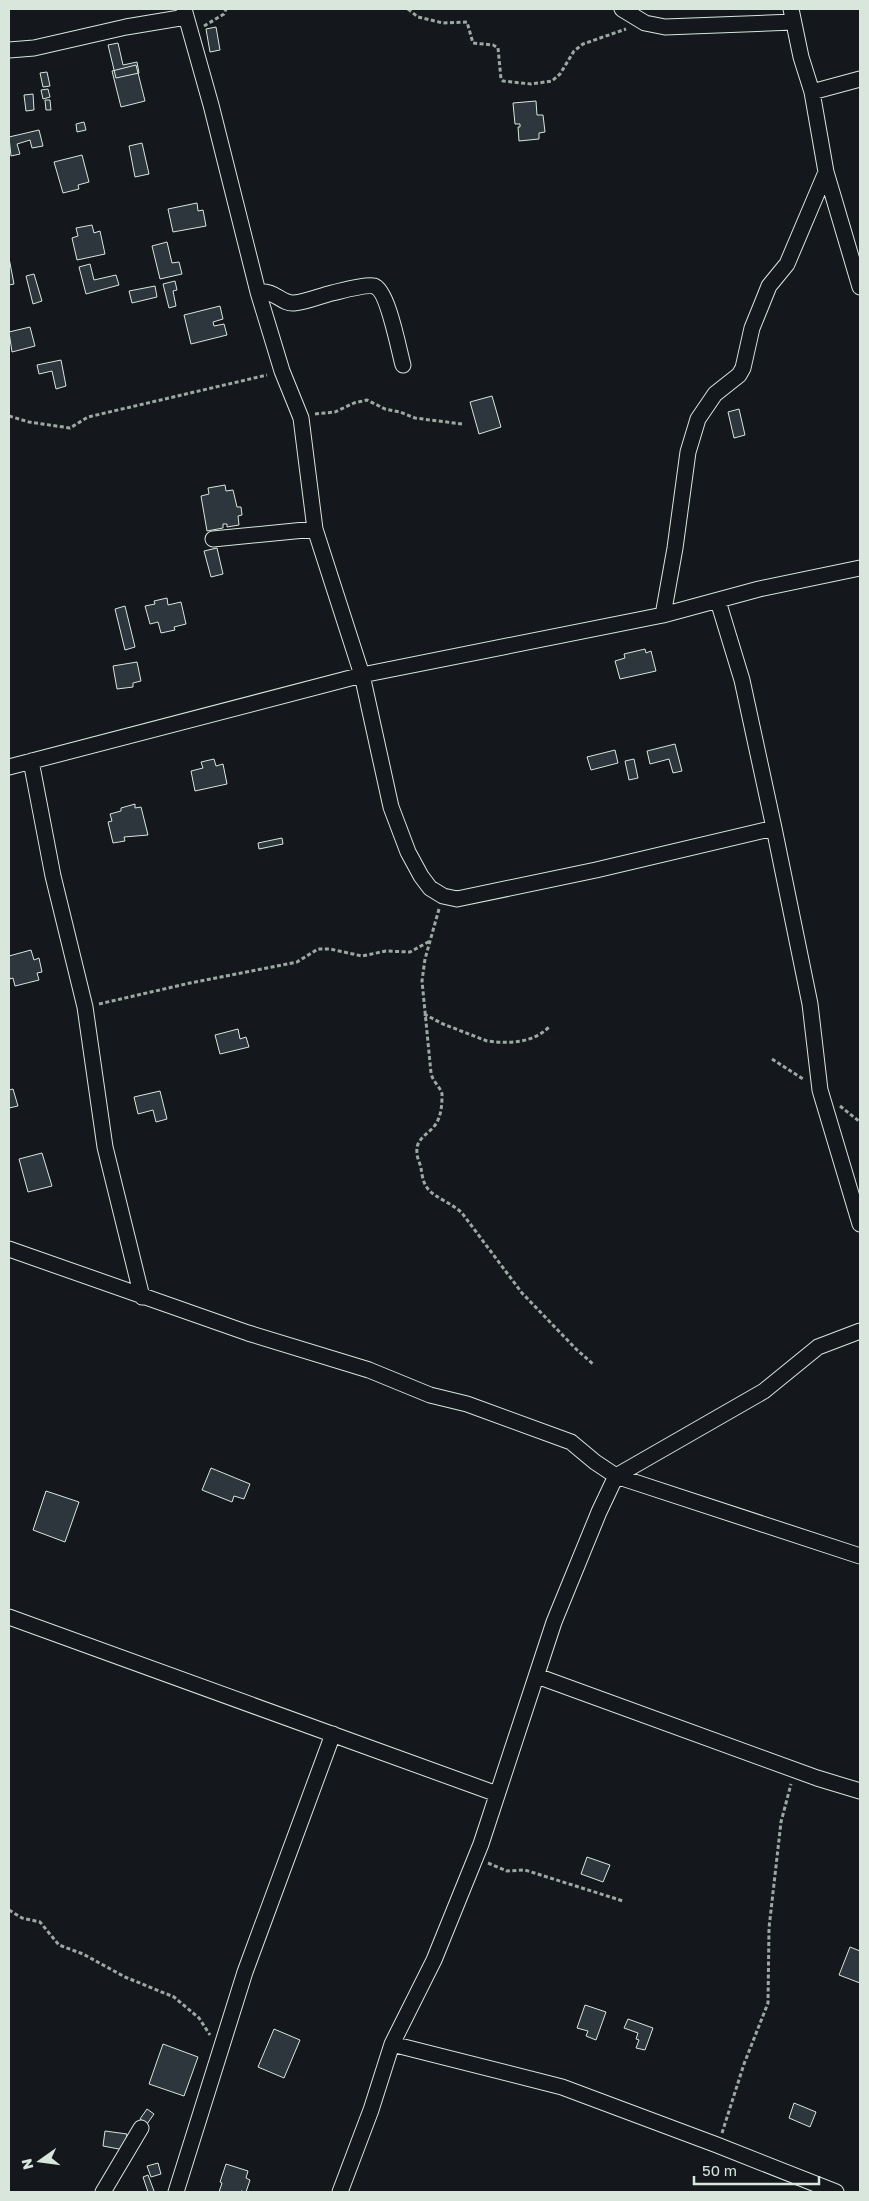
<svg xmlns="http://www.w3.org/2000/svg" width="869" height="2201" viewBox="0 0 869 2201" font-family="'Golos Text',sans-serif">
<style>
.building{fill:#2c363c;stroke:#d8e6dc}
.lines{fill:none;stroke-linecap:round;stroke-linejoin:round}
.minor-casing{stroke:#d8e6dc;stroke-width:17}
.path{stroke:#9da8a2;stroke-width:3;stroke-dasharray:4 2.5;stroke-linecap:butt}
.minor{stroke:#14181c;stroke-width:15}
</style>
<rect width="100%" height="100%" fill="#14181c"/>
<!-- building -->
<path class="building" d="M216,27L220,50L210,52L206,29Z
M118,43L123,65L137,62L139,73L116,78L108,45Z
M136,65L145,101L121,107L112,71Z
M47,72L50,86L43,87L40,73Z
M48,89L50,97L43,99L41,90Z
M33,94L34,110L26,111L24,95Z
M45,100H50L51,110H46Z
M536,101L537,115H543L545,132L539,133V139L519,141L518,127H520V124H515L513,103Z
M84,122L86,130L77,132L76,124Z
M39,130L43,146L32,148L30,140L17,144L20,154L11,156L9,137Z
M142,143L149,174L135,177L129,146Z
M82,155L89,182L78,185L79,189L63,193L54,162Z
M197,203L198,211L203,210L206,226L173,232L168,209Z
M92,225L94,233L100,231L105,254L77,260L72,238L78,236L76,228Z
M167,242L172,263L179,262L182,274L160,279L152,246Z
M9,258L14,284L9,285Z
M90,264L94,280L116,275L119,285L86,294L79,267Z
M34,274L42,301L33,304L26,276Z
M175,281L177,290L173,291L176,306L169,308L163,284Z
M155,286L157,297L132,303L129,291Z
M220,306L223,319L213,322L214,326L224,324L227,335L191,344L184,315Z
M30,327L35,346L12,352L9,332Z
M61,360L66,386L56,389L52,371L39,374L37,365Z
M492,396L501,427L479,434L470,402Z
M739,409L745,435L734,438L728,412Z
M225,485L226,491L233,490L237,507H241L242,515L238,516L239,525L227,527V524H223V528L207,531L201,496L209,494L208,488Z
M217,548L223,574L211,577L204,551Z
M167,598L168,605L181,602L186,624L174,627L175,630L161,633L158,622L150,624L145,606L155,604L154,601Z
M125,606L135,647L125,650L115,609Z
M645,649L646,653L651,651L656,671L620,679L615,661L625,658L624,654Z
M137,662L141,681L133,683V687L117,689L113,666Z
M675,744L682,771L673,773L669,759L650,764L647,751Z
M615,750L618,763L591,770L587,757Z
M214,759L216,766L223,764L227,784L195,791L191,771L203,768L201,762Z
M634,759L638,778L629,780L625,761Z
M135,804V808L141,807L148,835L124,837L125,841L113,843L108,822L112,821L110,814L121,811V808Z
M282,838L283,844L259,849L258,843Z
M31,950L34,960L39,958L42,972L37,973L39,980L15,986L13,978L10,979L9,974V956Z
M238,1029L240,1039L246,1037L249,1047L220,1054L215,1035Z
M13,1089L18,1106L9,1108V1090Z
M160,1091L167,1119L156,1122L153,1110L138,1114L134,1097Z
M42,1153L52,1186L28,1192L19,1159Z
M211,1468L250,1484L244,1499L234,1496L232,1502L202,1490Z
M46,1491L79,1502L65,1542L33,1530Z
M587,1857L610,1865L603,1882L581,1874Z
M850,1947L860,1951V1983L839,1975Z
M585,2005L606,2012L596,2040L586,2036L588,2031L577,2028Z
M628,2019L653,2028L645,2050L636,2048L639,2040L636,2039L638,2033L624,2028Z
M274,2029L300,2040L284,2078L258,2067Z
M163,2044L198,2057L184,2096L149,2084Z
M794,2103L816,2112L810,2127L789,2118Z
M147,2109L154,2114L147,2124L140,2119Z
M105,2131L127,2134L124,2150L103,2146Z
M158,2163L161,2174L151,2177L147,2166Z
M226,2164L248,2171L246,2178L250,2180L246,2192L241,2191V2192H219L222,2183L220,2182Z
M148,2175L154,2191L152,2192H148L143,2177Z"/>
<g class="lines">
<!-- minor casing -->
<g class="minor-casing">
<path id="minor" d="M184,9L211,105L258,292L282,371L301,418L315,529L362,675L391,807L408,852L421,876L430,888L443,896L457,899L596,870L774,828
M622,9L645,23L665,27L793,22
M791,9L801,57L812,92L826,172L860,287
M9,50L34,48L126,27L186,17
M812,92L860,79
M258,292C276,290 281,304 294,303C306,302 320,296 332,293C341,291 365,284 374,286C388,290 399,351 403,365
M213,539L315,529
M718,601L742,680L774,828L810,1004L820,1090L860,1224
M663,615L675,548L688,452L698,419L715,394L739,375L743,368L752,328L761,306L769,286L787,264L826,172
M31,761L53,876L85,1007L105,1147L142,1297
M9,767L362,675L663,615L759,589L860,568
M9,1249L248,1333L369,1370L430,1395L467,1404L571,1442L595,1462L616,1476L860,1556
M9,1617L497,1794
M537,1676L817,1778L860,1791
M392,2044L562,2087L717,2145L836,2192
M103,2192L141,2128
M176,2192L245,1972L333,1734
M340,2192L371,2110L392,2044L434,1960L481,1844L554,1622L599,1512L616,1476L764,1391L818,1347L860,1331"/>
</g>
<!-- path -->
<path class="path" d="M408,9L418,17L443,23L467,22L473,43L493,45L498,48L501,79L503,81L531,84L552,81L560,74L574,51L583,44L626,29
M204,26L224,14L226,9
M315,414L335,412L354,403L367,400L385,409L400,412L415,418L462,424
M9,416L29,422L70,428L88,417L267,375
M439,909L425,959L422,981L431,1073C433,1083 443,1089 442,1096C442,1105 441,1115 437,1122C431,1134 415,1137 417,1153C417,1158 420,1163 421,1168C422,1175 423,1183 428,1189C434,1197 453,1204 462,1213L522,1293L576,1349L593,1364
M99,1004L190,983L297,962L318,949H330L362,956L386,951L410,952L430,941
M424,1014L443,1024L487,1041C509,1044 533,1043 549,1027
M772,1059L803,1079
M840,1106L860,1122
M488,1863L507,1871L525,1870L623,1901
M9,1910L22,1918L40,1922L59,1945L83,1954L125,1977L174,1997L199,2018L210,2035
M722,2133L744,2064L768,2003L769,1928L781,1822L791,1784"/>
<!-- minor -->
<use href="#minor" class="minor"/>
</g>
<!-- border -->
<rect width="869" height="2201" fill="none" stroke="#d8e6dc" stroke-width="20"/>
<!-- north arrow -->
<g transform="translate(40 2161) rotate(256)" stroke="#14181c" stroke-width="4" paint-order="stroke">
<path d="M0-4L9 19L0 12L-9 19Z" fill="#d8e6dc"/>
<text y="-8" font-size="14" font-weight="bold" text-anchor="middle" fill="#d8e6dc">N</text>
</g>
<!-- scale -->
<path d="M694 2176v8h125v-8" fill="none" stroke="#d8e6dc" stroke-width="2.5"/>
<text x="702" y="2176" font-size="15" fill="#d8e6dc" stroke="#14181c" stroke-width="4" paint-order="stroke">50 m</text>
</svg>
